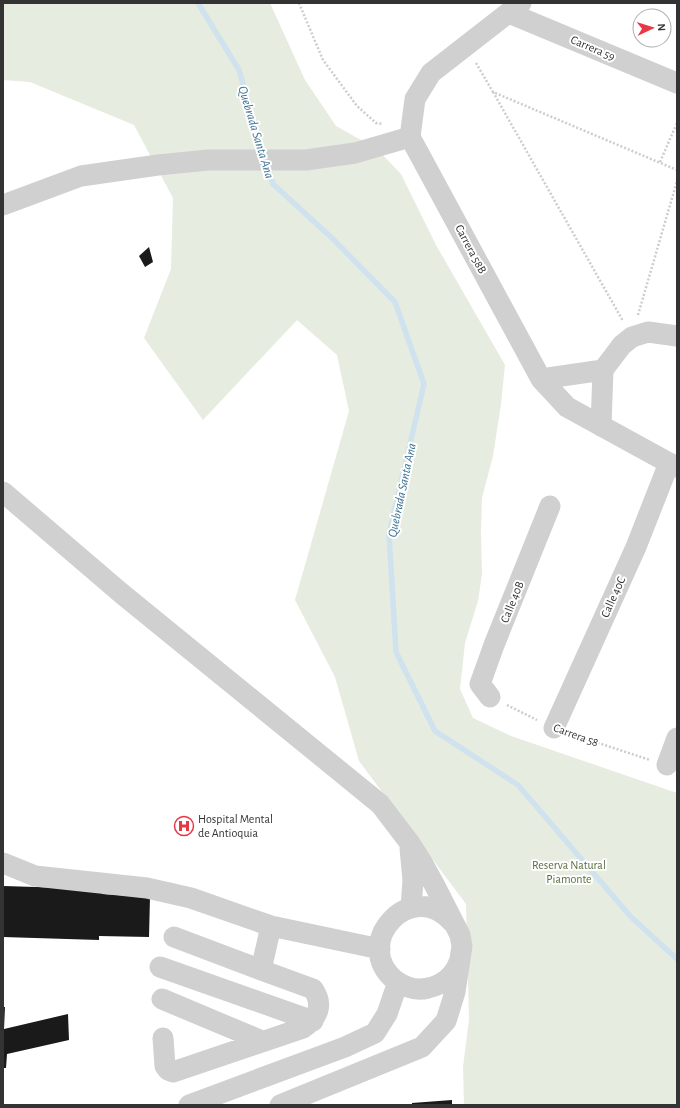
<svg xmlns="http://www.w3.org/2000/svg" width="680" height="1108" viewBox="0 0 680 1108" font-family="'Alegreya Sans',sans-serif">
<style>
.green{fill:#e6ecdf}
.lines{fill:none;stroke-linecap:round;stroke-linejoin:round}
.stream{stroke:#cfe2ee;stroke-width:5.5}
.building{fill:#1a1a1a}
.path{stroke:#cdcdcd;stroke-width:2.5;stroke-dasharray:2 2;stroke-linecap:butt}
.minor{stroke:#d0d0d0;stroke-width:21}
.labels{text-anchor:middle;stroke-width:4;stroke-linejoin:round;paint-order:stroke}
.street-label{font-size:12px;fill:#333;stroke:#fff}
.poi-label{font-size:12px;fill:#333;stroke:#fff;text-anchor:start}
.park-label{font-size:12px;fill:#56703f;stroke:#fff}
.water-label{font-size:13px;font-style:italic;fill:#3f7597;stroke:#fff}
</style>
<rect width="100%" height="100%" fill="#fff"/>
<!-- green -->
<path class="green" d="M3,3H270L305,80L336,126L377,149L401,174L436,245L505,365L501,404L493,456L482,498L481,533L482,574L478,601L465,643L460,689L473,718L511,736L677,793V1105H464L463,1067L469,1019L466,904L359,761L335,677L295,600L349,411L337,355L297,320L203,420L144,338L171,269L173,198L134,125L30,82L3,80Z"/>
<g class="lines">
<!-- stream -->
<path class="stream" d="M198,3L239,70L264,156
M267,164L273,184L332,238L395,302L424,384L389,534L396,652L435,731L518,785L631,917L677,959"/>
</g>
<!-- building -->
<path class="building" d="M149,247L153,262L145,267L139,256Z
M3,886L102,889V894L150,897L149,937L99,936V940L3,937Z
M3,1007H5L4,1029L68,1014L69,1040L7,1054L6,1068H3V1030L4,1029H3Z
M452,1100V1105H412V1103Z"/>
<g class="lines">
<!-- path -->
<path class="path" d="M299,3L323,60L357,106L376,123L383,124
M476,63L493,92L677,170
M493,92L623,321
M660,162L677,123
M638,315L677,181
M507,705L537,720
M571,734L650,760"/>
<!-- minor -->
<path class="minor" d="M521,3L431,73L415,99L410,137L541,379L567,407L669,463L677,467
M509,13L677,83
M3,205L81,176L158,165L208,160H306L355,153L410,137
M541,379L603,370
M601,426L603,370L622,345L632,337L648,332L677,336
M3,492L121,593L380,804L409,842L423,864L435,886L460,935L462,946L455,992L446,1021L422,1047L280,1105
M490,697L480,684L494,645L550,506
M554,728L636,547L669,463
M667,765L677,738
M410,848L413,880L411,908
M3,863L35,876L147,888L191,898L271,926L380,949
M453,923C412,875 349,944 396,981C405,987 417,991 428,988C442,985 454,976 459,962
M174,937L261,970
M160,967L313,1021
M162,999L262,1041
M163,1038L165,1066L168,1070L173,1072L303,1028C318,1018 324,1005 313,989L261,970L271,926
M189,1105L310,1060L345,1047L375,1033L387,1014L398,982"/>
</g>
<!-- icons -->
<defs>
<g id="hospital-ring" transform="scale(1)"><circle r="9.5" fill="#fff" stroke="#e63946" stroke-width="1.5"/><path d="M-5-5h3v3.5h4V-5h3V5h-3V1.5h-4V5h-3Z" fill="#e63946"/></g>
</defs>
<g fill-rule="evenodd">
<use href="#hospital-ring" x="184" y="826"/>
</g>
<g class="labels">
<!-- street labels -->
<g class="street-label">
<text transform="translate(593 48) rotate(23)" y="4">Carrera 59</text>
<text transform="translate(471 249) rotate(62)" y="4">Carrera 58B</text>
<text transform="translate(613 597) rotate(-66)" y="4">Calle 40C</text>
<text transform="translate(512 602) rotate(-68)" y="4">Calle 40B</text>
<text transform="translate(576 735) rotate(20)" y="4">Carrera 58</text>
</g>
<!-- poi labels -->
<g class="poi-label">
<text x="198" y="823">Hospital Mental<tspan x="198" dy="14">de Antioquia</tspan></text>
</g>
<!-- park labels -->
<g class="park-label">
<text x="569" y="869">Reserva Natural<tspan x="569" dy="14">Piamonte</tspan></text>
</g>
<!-- water labels -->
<g class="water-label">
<text transform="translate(257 132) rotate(73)" y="5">Quebrada Santa Ana</text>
<text transform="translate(401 490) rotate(-78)" y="5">Quebrada Santa Ana</text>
</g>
</g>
<!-- border -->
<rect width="680" height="1108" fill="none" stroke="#333333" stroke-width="8"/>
<!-- north arrow -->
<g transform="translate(652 28) rotate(86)"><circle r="19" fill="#ffffff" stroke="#adadad"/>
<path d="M0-3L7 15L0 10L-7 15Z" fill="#e63946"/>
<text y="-6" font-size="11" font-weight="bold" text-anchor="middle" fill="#333333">N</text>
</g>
</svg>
